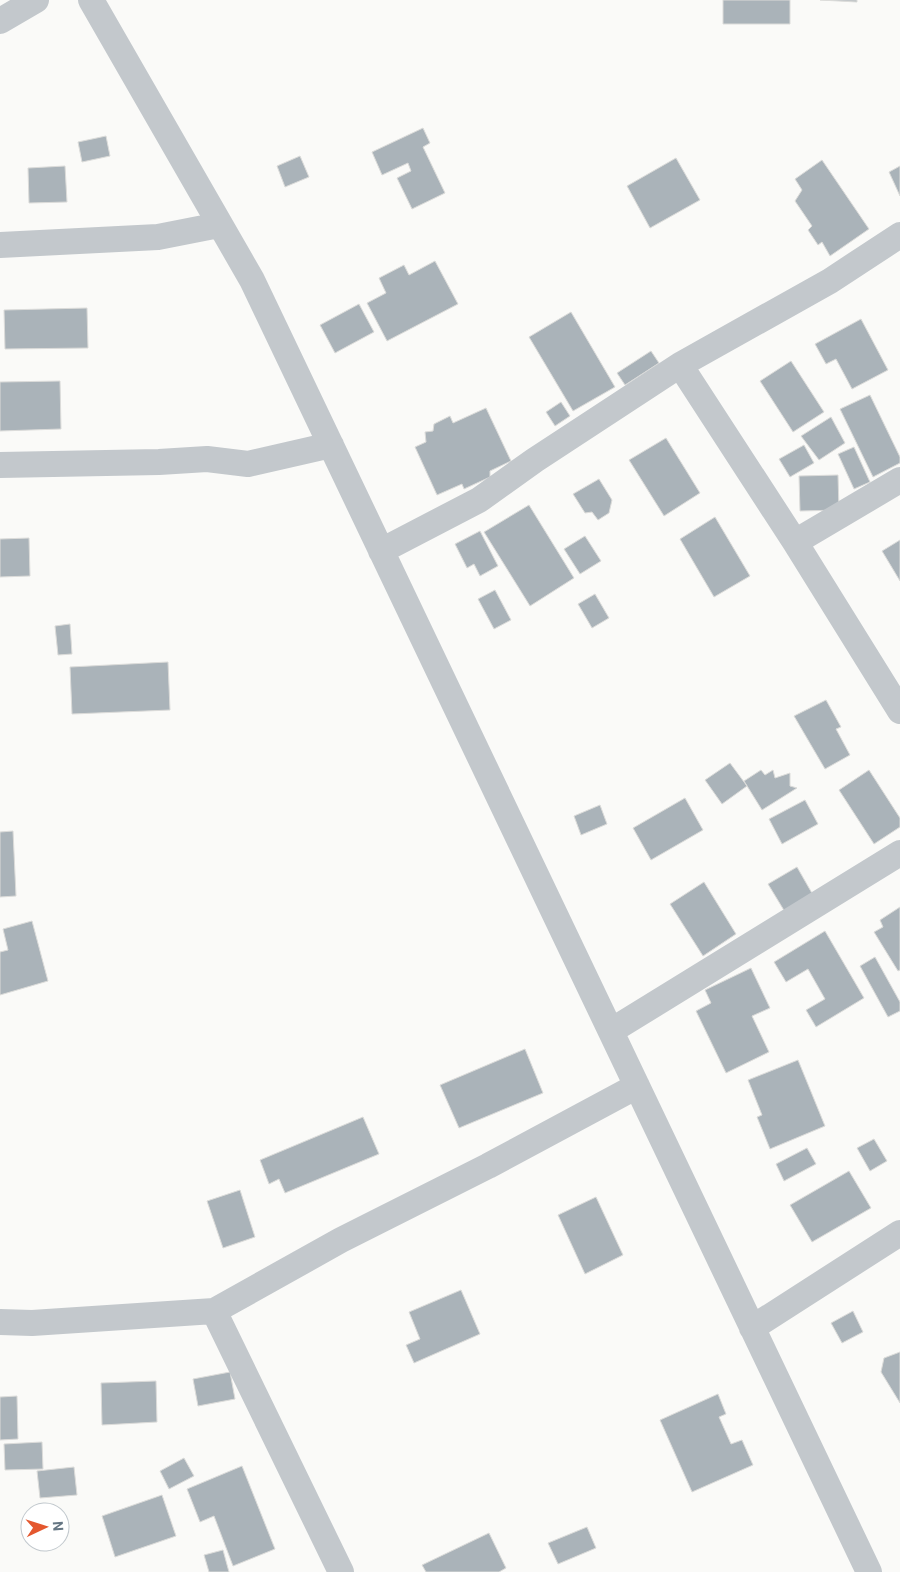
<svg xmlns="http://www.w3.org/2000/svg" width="900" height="1572" viewBox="0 0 900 1572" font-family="Roboto,sans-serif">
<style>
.building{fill:#aab3b9;stroke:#dcdcda}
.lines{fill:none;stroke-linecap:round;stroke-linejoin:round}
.minor{stroke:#c3c8cc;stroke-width:26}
</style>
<rect width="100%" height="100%" fill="#fafaf8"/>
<!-- building -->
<path class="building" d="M723,0H790V24H723Z
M820,0H857V2Z
M423,128L430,143L423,147L445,193L412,209L397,178L411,171L408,163L382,175L372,152Z
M106,136L110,156L82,162L78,142Z
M300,156L309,177L285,187L277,166Z
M676,158L700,200L650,228L627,186Z
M822,160L869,229L830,256L822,242L818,245L808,230L812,226L795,201L802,190L795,179Z
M65,166L67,202L29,203L28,168Z
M900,166V196L889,172Z
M435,261L458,304L387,341L367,303L386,293L379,278L404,265L409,275Z
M359,304L374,332L335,353L320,325Z
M87,308L88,348L5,349L4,310Z
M571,312L615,387L573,411L529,337Z
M861,319L888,370L852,389L836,359L826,364L815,344Z
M651,351L659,363L625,385L617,373Z
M791,361L824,412L793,432L760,381Z
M60,381L61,429L0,431V382Z
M870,395L900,457V463L873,477L840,409Z
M561,402L570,416L555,426L546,412Z
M486,408L511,461L490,471V477L464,489L462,484L437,495L415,447L426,442L425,432L433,431L434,424L450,416L453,423Z
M831,417L845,443L819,460L801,436Z
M666,438L700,493L664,516L629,460Z
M804,445L814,463L790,477L779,459Z
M854,447L870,482L854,489L838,454Z
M838,475L839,510L800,511L799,476Z
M599,479L612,500L609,513L598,520L592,512L585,513L573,494Z
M529,505L574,578L530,606L484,532Z
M715,517L750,576L714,597L680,539Z
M480,531L498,566L480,576L474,564L467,568L455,544Z
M585,536L601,561L580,574L564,549Z
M29,538L30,576L0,577V539Z
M900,540V581L882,551Z
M495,590L511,620L494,629L478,599Z
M595,594L609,618L592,628L578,604Z
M70,624L72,654L58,655L55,626Z
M168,662L170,710L72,714L70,667Z
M826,700L841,727L836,729L850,755L825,769L794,716Z
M730,763L747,786L722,804L705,780Z
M761,770L765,775L773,770L775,778L790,773V786L797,788L762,810L744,781Z
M869,770L900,818V827L874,844L839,790Z
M685,798L703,830L651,860L633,828Z
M805,800L818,824L782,844L769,819Z
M600,805L607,824L581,835L574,816Z
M13,831L16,896L0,897V832Z
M797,867L813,895L785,912L768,884Z
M704,882L736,934L703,956L670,904Z
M900,907V970L898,971L874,932L883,927L880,920Z
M32,921L48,981L0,995V952L8,950L3,929Z
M825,931L864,998L816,1027L806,1010L825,999L808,969L786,982L774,962Z
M875,957L900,1002V1011L888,1017L860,966Z
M751,968L770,1008L752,1016L769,1052L726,1073L696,1011L711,1003L705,990Z
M525,1049L543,1093L459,1128L440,1085Z
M798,1060L825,1126L770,1149L757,1117L762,1115L748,1080Z
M363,1117L379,1154L285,1193L279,1179L269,1184L260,1160Z
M874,1139L887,1161L870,1171L857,1148Z
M807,1148L816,1164L784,1181L776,1164Z
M849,1171L871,1208L812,1242L790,1205Z
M240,1190L255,1237L223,1248L207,1201Z
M596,1197L623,1255L585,1274L558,1215Z
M461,1290L480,1334L414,1363L406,1345L420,1339L409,1312Z
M853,1311L863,1332L842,1343L831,1323Z
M900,1352V1403L881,1372L884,1358Z
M230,1372L235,1399L198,1406L193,1379Z
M156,1381L157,1422L102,1425L101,1383Z
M718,1394L726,1414L719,1417L731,1444L742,1440L753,1465L692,1492L660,1420Z
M17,1396L18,1439L0,1440V1397Z
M42,1442L43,1469L5,1470L4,1444Z
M184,1458L194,1476L169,1489L160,1471Z
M242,1466L275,1549L233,1566L214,1516L200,1522L187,1489Z
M74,1467L77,1495L40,1498L37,1471Z
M162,1495L176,1536L115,1557L102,1516Z
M587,1527L596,1548L558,1564L548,1543Z
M489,1533L506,1568L499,1572H426L422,1565Z
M223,1550L229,1572H209L204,1555Z"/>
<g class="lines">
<!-- minor -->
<path class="minor" d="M91,0L252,280L869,1572
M0,21L36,0
M0,245L158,237L219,225
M680,365L830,281L900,235
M0,465L159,462L207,459L248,464L331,445
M795,542L900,480
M381,551L479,500L535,460L680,365L795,542L900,711
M611,1031L900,853
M214,1311L341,1572
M0,1322L32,1323L214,1311L341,1240L488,1166L637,1086
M752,1328L900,1233"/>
</g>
<!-- north arrow -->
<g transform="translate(45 1527) rotate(86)"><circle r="24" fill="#ffffff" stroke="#c1c8cd"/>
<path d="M0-4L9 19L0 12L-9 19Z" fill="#e4572e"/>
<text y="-8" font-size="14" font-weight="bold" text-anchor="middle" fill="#657683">N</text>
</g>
</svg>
